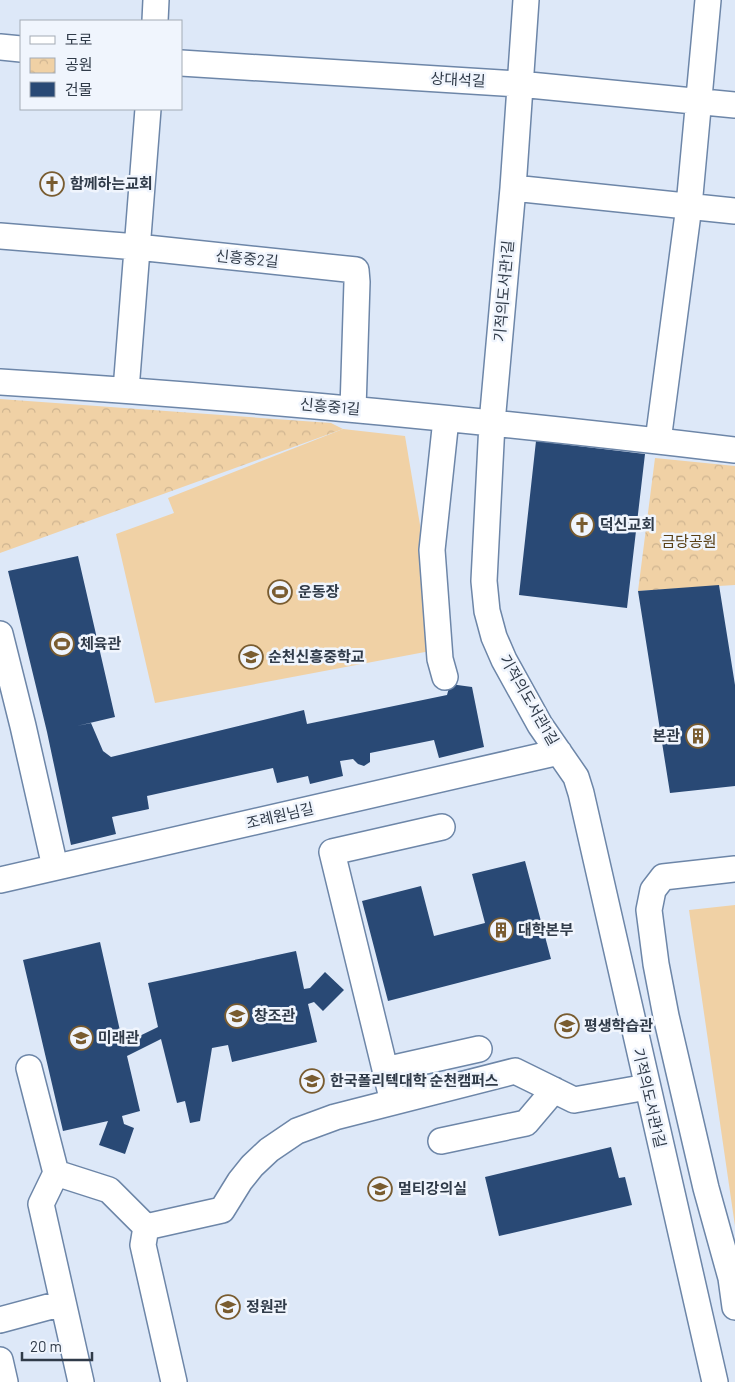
<svg xmlns="http://www.w3.org/2000/svg" width="735" height="1382" viewBox="0 0 735 1382" font-family="Barlow,'Noto Sans KR',sans-serif">
<style>
.park{fill:url(#park-crowns)}
.pitch{fill:#f0d1a5}
.building{fill:#294975}
.lines{fill:none;stroke-linecap:round;stroke-linejoin:round}
.minor-casing{stroke:#6d86a8;stroke-width:28}
.minor{stroke:#fff;stroke-width:25}
.labels{text-anchor:middle;stroke-width:5;stroke-linejoin:round;paint-order:stroke}
.street-label{font-size:15px;fill:#303b49;stroke:#f0f5fd}
.poi-label{font-size:15px;font-weight:bold;fill:#303b49;stroke:#f0f5fd;text-anchor:start}
.park-label{font-size:15px;fill:#593f14;stroke:#f0f5fd}
</style>
<defs>
<pattern id="park-crowns" width="20" height="18" patternUnits="userSpaceOnUse" patternTransform="scale(1.25)"><rect width="20" height="18" fill="#f0d1a5"/><path d="M2 6a3 3 0 1 1 6 0M12 15a3 3 0 1 1 6 0" fill="none" stroke="#ceb490"/></pattern>
</defs>
<rect width="100%" height="100%" fill="#dde8f8"/>
<!-- park -->
<path class="park" d="M0,399L331,423L343,429L0,553Z
M655,458L735,466V585L638,591Z"/>
<!-- pitch -->
<path class="pitch" d="M343,429L405,436L441,649L155,703L116,534L174,513L168,498Z
M735,905V1226L689,910Z"/>
<!-- building -->
<path class="building" d="M536,441L645,454L627,608L519,595Z
M78,556L115,717L77,726L91,723L103,751L111,757L304,710L307,724L447,695L450,684L472,687L484,747L439,758L434,740L370,753V762L364,766L358,764L353,759L340,761L343,776L310,784L308,776L277,783L273,768L147,796L149,809L112,817L116,834L71,845L47,732L8,571Z
M719,585L735,685V786L670,793L638,591Z
M525,861L551,959L388,1001L362,901L421,886L434,936L485,923L472,874Z
M100,942L123,1044L158,1027L148,983L296,951L304,989L310,988L325,972L344,990L323,1011L314,1002L308,1004L317,1042L232,1062L228,1045L212,1048L200,1121L190,1123L185,1101L177,1103L161,1039L127,1056L140,1111L122,1116L124,1124L134,1128L125,1154L99,1145L108,1121L63,1131L23,960Z
M611,1147L619,1178L625,1177L632,1205L499,1236L485,1177Z"/>
<g class="lines">
<!-- minor casing -->
<g class="minor-casing">
<path id="minor" d="M526,0L513,188L492,423L484,581L487,611L494,637L504,660L540,725L576,777L581,793L715,1382
M155,21L156,0
M0,47L21,49
M181,63L519,84L735,105
M513,188L735,211
M0,236L137,247L356,270L357,282L353,409
M0,382C246,397 491,421 735,450
M126,390L148,109
M658,441L689,206L708,0
M0,634L23,726L55,867
M445,677L440,659L432,550L446,419
M735,869L663,877L653,890L649,910L656,964L666,1016L706,1188L731,1278L735,1307
M0,880L559,752
M29,1068L56,1173L109,1190L146,1227L222,1210L240,1181L252,1166L269,1150L297,1131L335,1117L515,1071L574,1100L647,1087
M385,1070L479,1049
M393,1102L332,852L442,827
M441,1141L526,1123L554,1090
M56,1173L41,1204L81,1382
M146,1227L143,1245L174,1382
M0,1320L63,1303
M0,1360L5,1382"/>
</g>
<!-- minor -->
<use href="#minor" class="minor"/>
</g>
<!-- icons -->
<defs>
<g id="church-ring" transform="scale(1.25)"><circle r="9.5" fill="#f0f5fd" stroke="#795c30" stroke-width="1.5"/><path d="M-1.2-6h2.4v3.5h3.3v2.4h-3.3V6h-2.4V-.1h-3.3v-2.4h3.3Z" fill="#795c30"/></g>
<g id="stadium-ring" transform="scale(1.25)"><circle r="9.5" fill="#f0f5fd" stroke="#795c30" stroke-width="1.5"/><path d="M0-5a6.5 5 0 1 0 0 10a6.5 5 0 1 0 0-10ZM-3.5-1.8h7v3.6h-7Z" fill="#795c30"/></g>
<g id="school-ring" transform="scale(1.25)"><circle r="9.5" fill="#f0f5fd" stroke="#795c30" stroke-width="1.5"/><path d="M0-5L7-2L0 1L-7-2ZM-4 1L0 2.5L4 1V4Q0 6-4 4Z" fill="#795c30"/></g>
<g id="building-ring" transform="scale(1.25)"><circle r="9.5" fill="#f0f5fd" stroke="#795c30" stroke-width="1.5"/><path d="M-4-6H4V6H1V3H-1V6H-4ZM-2.5-4.3h1.7v1.8h-1.7ZM.8-4.3h1.7v1.8H.8ZM-2.5-1h1.7V.8h-1.7ZM.8-1h1.7V.8H.8Z" fill="#795c30"/></g>
<g id="university-ring" transform="scale(1.25)"><circle r="9.5" fill="#f0f5fd" stroke="#795c30" stroke-width="1.5"/><path d="M0-5L7-2L0 1L-7-2ZM-4 1L0 2.5L4 1V4Q0 6-4 4Z" fill="#795c30"/></g>
</defs>
<g fill-rule="evenodd">
<use href="#church-ring" x="52" y="184"/>
<use href="#church-ring" x="582" y="525"/>
<use href="#stadium-ring" x="280" y="592"/>
<use href="#stadium-ring" x="62" y="644"/>
<use href="#school-ring" x="251" y="657"/>
<use href="#building-ring" x="698" y="736"/>
<use href="#building-ring" x="501" y="930"/>
<use href="#university-ring" x="237" y="1016"/>
<use href="#university-ring" x="567" y="1026"/>
<use href="#university-ring" x="81" y="1038"/>
<use href="#university-ring" x="312" y="1081"/>
<use href="#university-ring" x="380" y="1189"/>
<use href="#university-ring" x="228" y="1307"/>
</g>
<g class="labels">
<!-- street labels -->
<g class="street-label">
<text transform="translate(458 80) rotate(3)" y="5">상대석길</text>
<text transform="translate(247 259) rotate(6)" y="5">신흥중2길</text>
<text transform="translate(504 291) rotate(-85)" y="5">기적의도서관1길</text>
<text transform="translate(330 407) rotate(5)" y="5">신흥중1길</text>
<text transform="translate(529 700) rotate(60)" y="5">기적의도서관1길</text>
<text transform="translate(280 816) rotate(-13)" y="5">조례원님길</text>
<text transform="translate(649 1098) rotate(77)" y="5">기적의도서관1길</text>
</g>
<!-- poi labels -->
<g class="poi-label">
<text x="70" y="189">함께하는교회</text>
<text x="600" y="530">덕신교회</text>
<text x="298" y="597">운동장</text>
<text x="80" y="649">체육관</text>
<text x="268" y="662">순천신흥중학교</text>
<text x="680" y="741" text-anchor="end">본관</text>
<text x="518" y="935">대학본부</text>
<text x="254" y="1021">창조관</text>
<text x="584" y="1031">평생학습관</text>
<text x="98" y="1043">미래관</text>
<text x="330" y="1086">한국폴리텍대학 순천캠퍼스</text>
<text x="398" y="1194">멀티강의실</text>
<text x="246" y="1312">정원관</text>
</g>
<!-- park labels -->
<g class="park-label">
<text x="689" y="547">금당공원</text>
</g>
</g>
<!-- legend -->
<rect x="20" y="20" width="162" height="90" fill="#f0f5fd" stroke="#a3abb5"/>
<rect x="30" y="36" width="25" height="8" fill="#ffffff" stroke="#a3abb5"/>
<text x="65" y="45" font-size="15" fill="#303b49">도로</text>
<rect x="30" y="58" width="25" height="15" fill="url(#park-crowns)" stroke="#a3abb5"/>
<text x="65" y="70" font-size="15" fill="#303b49">공원</text>
<rect x="30" y="82" width="25" height="15" fill="#294975" stroke="#a3abb5"/>
<text x="65" y="95" font-size="15" fill="#303b49">건물</text>
<!-- scale -->
<path d="M22 1352v8h70v-8" fill="none" stroke="#303b49" stroke-width="2.5"/>
<text x="30" y="1352" font-size="15" fill="#303b49" stroke="#f0f5fd" stroke-width="4" paint-order="stroke">20 m</text>
</svg>
